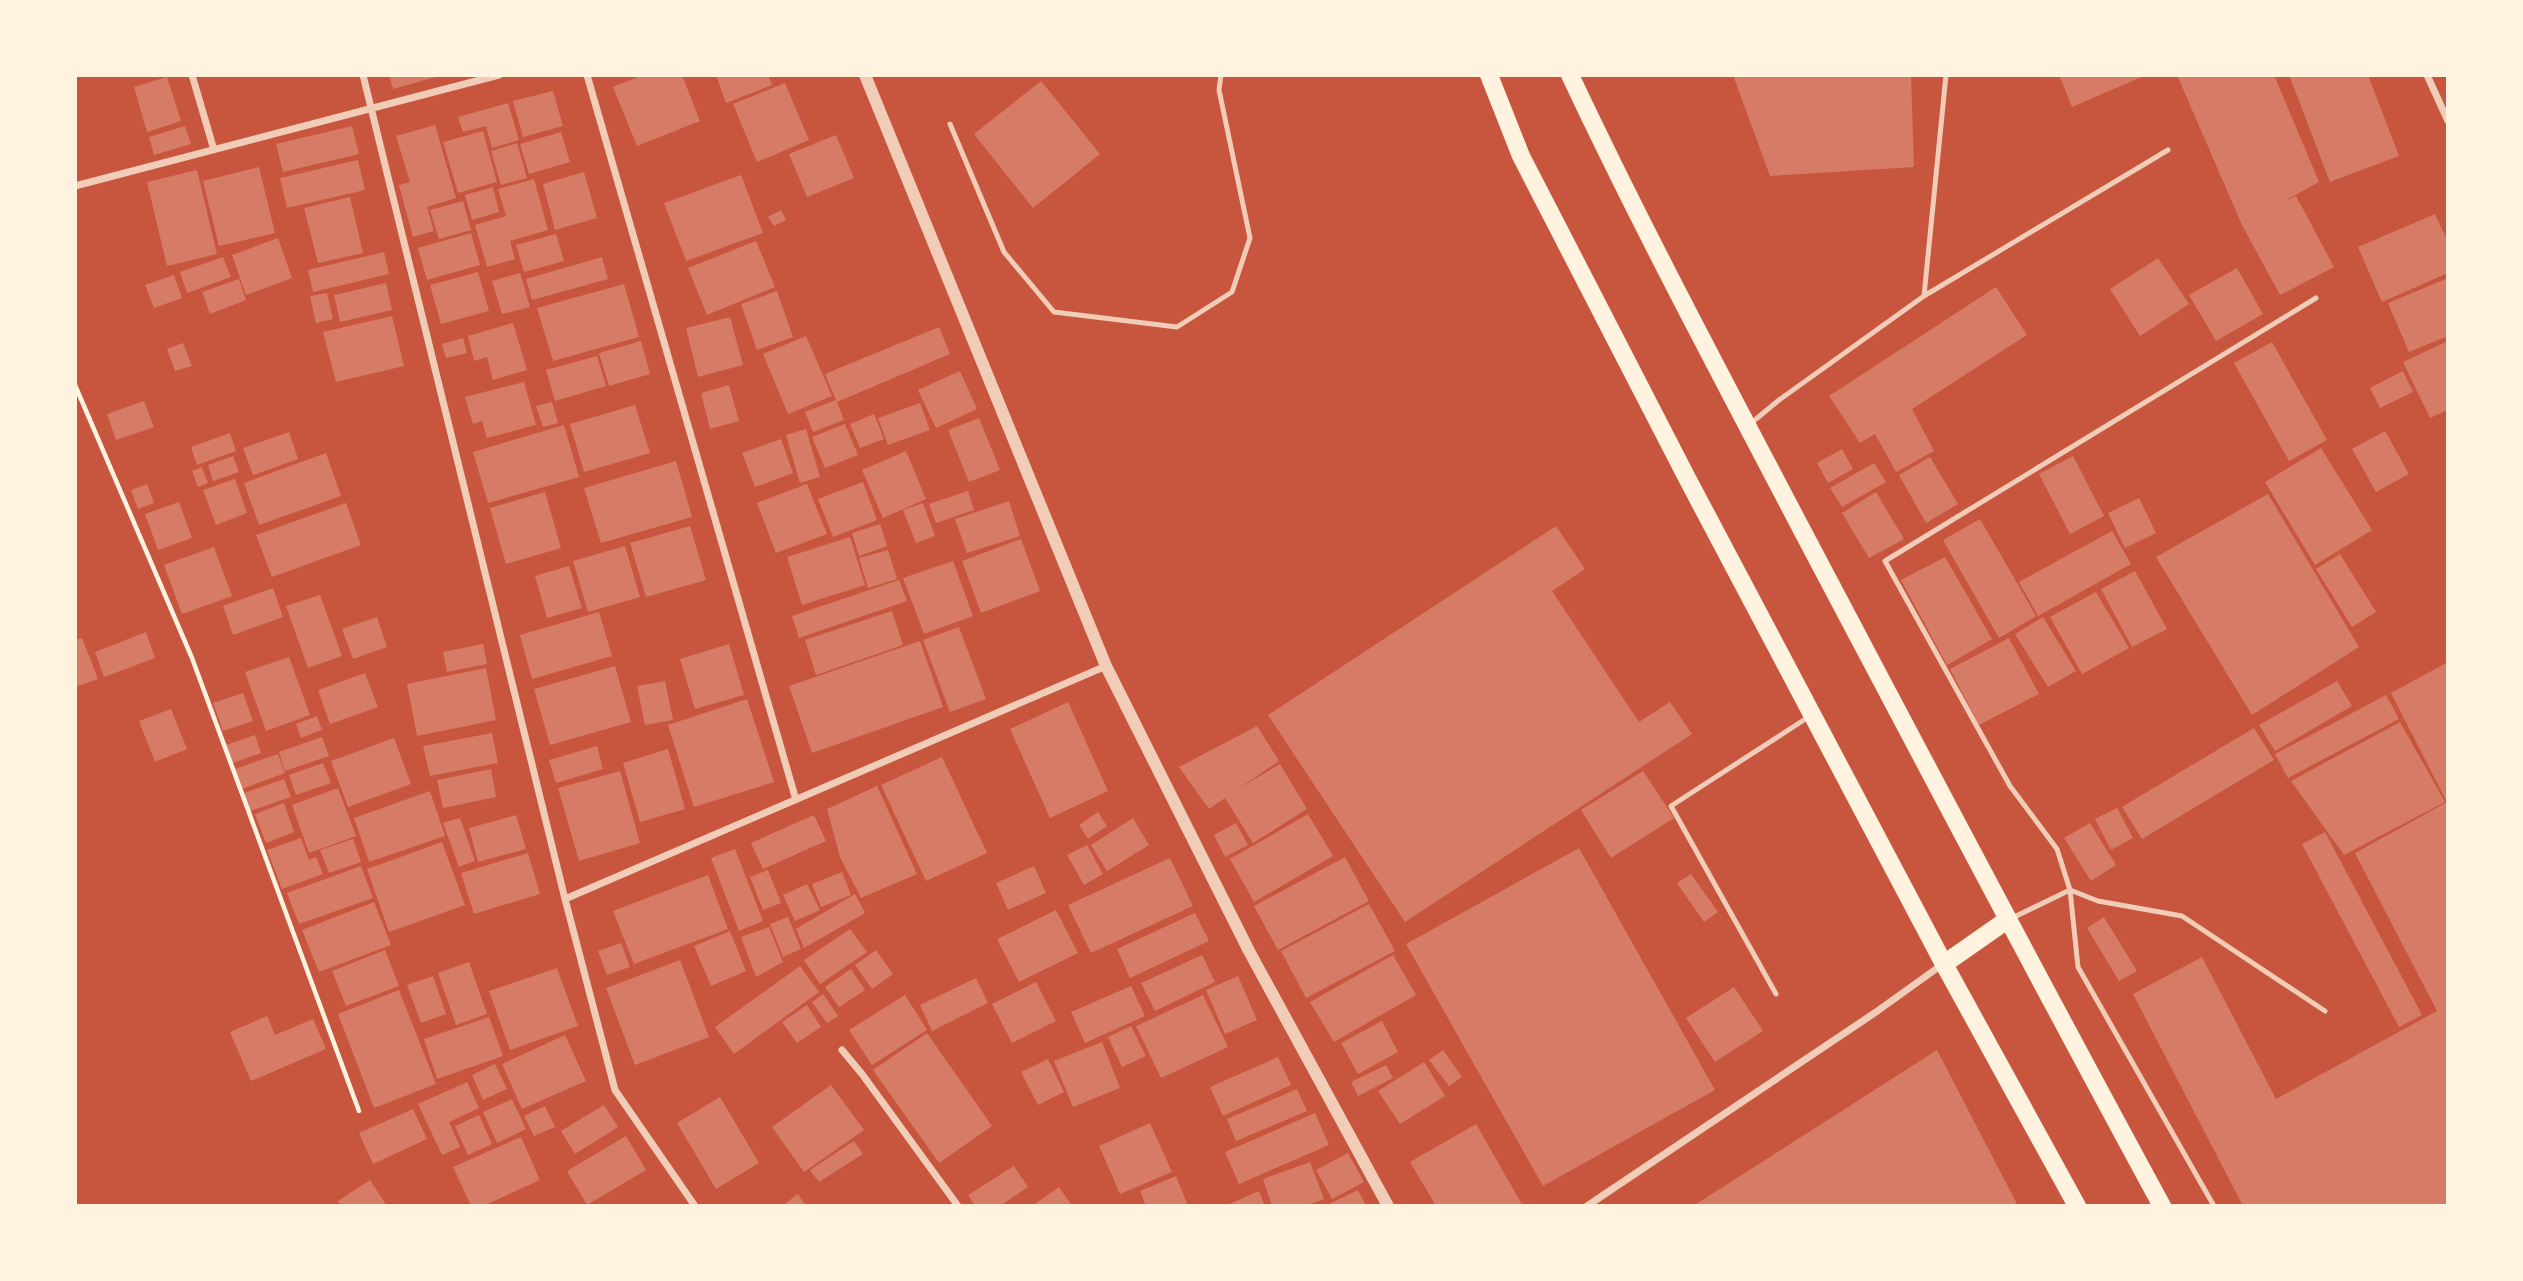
<svg xmlns="http://www.w3.org/2000/svg" width="2523" height="1281" viewBox="0 0 2523 1281" font-family="Rubik,sans-serif">
<style>
.building{fill:#d67c66}
.lines{fill:none;stroke-linecap:round;stroke-linejoin:round}
.path{stroke:#fff3e0;stroke-width:4.5}
.service{stroke:#f1ccb7;stroke-width:5}
.minor{stroke:#f1ccb7;stroke-width:7}
.tertiary{stroke:#f1ccb7;stroke-width:12}
.primary{stroke:#fff3e0;stroke-width:18}
</style>
<rect width="100%" height="100%" fill="#c8553d"/>
<!-- building -->
<path class="building" d="M389,75H439V76L393,89Z
M643,75H682L700,121L637,146L613,87Z
M716,75H768L772,85L726,103Z
M1733,75H1911L1914,167L1770,176Z
M2059,75H2146L2072,107Z
M2177,75H2274L2319,182L2283,202L2296,196L2334,267L2280,295L2242,225Z
M2289,75H2368L2399,156L2330,182Z
M167,77L181,121L147,132L134,87Z
M1041,81L1100,154L1033,208L974,134Z
M785,83L809,140L757,162L733,104Z
M553,91L563,126L523,137L513,101Z
M508,103L519,140L492,148L486,126L463,132L458,117Z
M435,125L456,198L427,207L434,231L413,237L399,185L410,182L396,136Z
M185,126L191,144L154,155L149,137Z
M352,126L359,154L283,172L276,144Z
M483,131L497,182L458,193L443,142Z
M561,132L570,162L529,174L520,144Z
M836,135L854,178L807,197L789,154Z
M517,143L527,178L501,185L491,151Z
M358,160L365,190L287,208L280,178Z
M259,167L275,233L219,246L203,181Z
M197,170L217,254L167,266L147,182Z
M584,172L597,218L555,230L543,184Z
M741,175L763,233L686,261L664,203Z
M534,179L548,230L510,241L515,259L487,267L475,225L506,216L498,189Z
M493,187L499,212L472,220L465,195Z
M350,197L363,253L318,263L304,208Z
M463,201L471,230L439,239L430,210Z
M781,210L786,220L774,226L768,217Z
M2435,214L2448,242V273L2382,302L2358,247Z
M471,233L480,265L427,280L418,248Z
M556,234L564,261L524,272L516,245Z
M278,238L292,278L246,295L232,255Z
M756,241L775,287L707,315L688,268Z
M384,252L389,274L313,292L308,270Z
M223,257L231,277L187,293L180,272Z
M602,257L608,279L532,300L526,279Z
M2158,258L2189,304L2140,336L2110,289Z
M2237,268L2263,314L2216,341L2189,295Z
M478,272L489,311L441,324L430,285Z
M520,273L530,307L502,314L492,281Z
M174,275L182,298L154,308L145,285Z
M2448,278V336L2409,352L2388,303Z
M239,279L246,300L210,314L202,292Z
M386,283L392,310L340,322L334,295Z
M624,284L639,337L553,361L537,308Z
M1996,287L2027,335L1912,409L1934,451L1896,472L1875,434L1860,443L1829,396Z
M777,291L793,337L757,350L741,304Z
M327,293L333,319L316,323L310,296Z
M392,316L404,366L336,382L323,332Z
M730,317L743,365L698,377L686,328Z
M513,323L527,370L493,380L487,357L474,361L468,336Z
M939,327L950,354L837,402L844,420L813,432L805,412L836,400L825,374Z
M806,336L832,396L788,414L763,354Z
M463,338L467,353L446,358L442,344Z
M641,341L650,374L609,386L599,353Z
M2448,341V410L2430,418L2403,362Z
M2272,342L2327,440L2289,461L2234,363Z
M183,343L192,366L175,371L167,349Z
M597,356L606,386L555,401L546,370Z
M960,371L977,409L936,428L918,390Z
M2403,371L2413,392L2380,408L2370,388Z
M524,382L536,425L487,438L482,421L473,424L465,397Z
M729,385L739,421L710,429L701,393Z
M144,401L154,427L116,440L107,414Z
M552,402L558,423L543,427L536,406Z
M920,403L930,430L888,445L878,418Z
M635,405L650,453L584,472L570,424Z
M874,414L884,439L860,448L850,424Z
M979,418L1000,470L969,482L948,430Z
M845,424L858,455L825,468L812,437Z
M564,425L579,477L488,503L473,452Z
M806,429L820,477L800,483L786,435Z
M2385,431L2409,474L2376,492L2352,449Z
M289,432L298,459L253,475L243,448Z
M230,433L236,451L197,465L191,447Z
M781,439L793,473L755,487L742,453Z
M2321,448L2372,530L2315,565L2265,482Z
M1842,449L1853,469L1828,483L1817,463Z
M906,451L926,499L883,518L862,470Z
M326,453L341,496L259,525L244,483Z
M233,456L239,472L213,481L208,465Z
M2073,456L2104,516L2070,534L2039,474Z
M1930,457L1958,504L1926,523L1899,475Z
M676,461L692,517L601,543L584,488Z
M1874,463L1886,482L1842,507L1830,488Z
M202,467L208,483L198,487L192,471Z
M235,479L247,513L216,525L203,490Z
M863,482L877,520L833,537L818,499Z
M147,484L154,503L138,509L131,490Z
M807,484L827,534L776,553L757,503Z
M968,491L974,510L936,523L929,504Z
M545,492L561,548L506,564L490,508Z
M1876,492L1904,539L1869,558L1842,513Z
M2268,494L2359,647L2252,715L2156,557Z
M2139,498L2156,533L2125,548L2108,513Z
M1009,501L1020,536L967,553L955,519Z
M179,502L192,538L158,550L145,514Z
M346,503L361,545L272,577L256,535Z
M923,503L935,536L916,543L903,510Z
M1980,519L2036,616L1999,638L1943,540Z
M880,524L887,546L859,556L852,533Z
M690,526L706,580L646,597L630,543Z
M1556,526L1585,569L1552,591L1639,722L1670,702L1692,734L1405,922L1268,715Z
M2112,531L2131,564L2038,616L2019,582Z
M850,537L865,585L802,605L787,557Z
M1021,539L1040,591L981,613L962,561Z
M625,546L640,597L588,612L573,561Z
M214,547L232,596L182,614L164,565Z
M888,550L897,579L868,588L859,558Z
M2340,554L2376,612L2352,627L2316,569Z
M1945,557L1992,639L1947,665L1901,580Z
M953,561L973,616L924,634L903,578Z
M569,566L582,608L547,618L535,576Z
M2135,571L2167,629L2132,647L2101,589Z
M899,580L907,601L799,638L792,616Z
M273,588L283,617L233,635L223,606Z
M2096,592L2129,648L2082,674L2050,617Z
M320,595L342,656L308,668L286,606Z
M892,611L903,645L816,675L805,640Z
M599,612L612,656L532,679L520,635Z
M377,617L387,647L353,659L342,629Z
M2043,617L2076,671L2048,687L2015,634Z
M959,627L986,699L950,712L923,640Z
M146,632L155,658L104,677L95,652Z
M82,638L98,679L75,687V640Z
M2009,638L2039,694L1979,725L1950,669Z
M920,641L943,707L812,753L789,686Z
M483,644L487,664L447,672L443,652Z
M729,644L744,695L695,709L680,659Z
M289,657L310,715L266,731L245,672Z
M2448,662V1206H2243L2133,994L2202,957L2276,1099L2437,1011L2355,853L2447,802L2391,693Z
M615,666L631,722L550,745L534,689Z
M486,668L496,720L417,736L407,684Z
M365,673L378,707L330,724L318,690Z
M665,681L673,720L645,725L637,686Z
M2337,681L2352,706L2275,751L2259,725Z
M243,693L253,721L223,731L213,703Z
M2386,695L2399,719L2288,778L2275,754Z
M747,699L774,782L694,807L668,725Z
M1068,702L1108,791L1050,818L1010,729Z
M171,709L187,749L155,762L139,721Z
M317,716L322,730L301,738L296,724Z
M2400,722L2445,802L2344,855L2291,781Z
M1257,726L1279,761L1238,789L1280,764L1307,809L1253,843L1225,798L1209,809L1179,767Z
M2254,728L2274,760L2142,839L2122,807Z
M492,733L498,763L430,776L423,746Z
M255,735L261,753L233,763L226,745Z
M322,737L329,756L285,771L279,752Z
M394,738L411,784L348,807L331,761Z
M597,746L603,769L556,783L549,760Z
M668,749L685,809L640,822L623,763Z
M278,754L285,773L242,789L235,769Z
M942,757L987,853L926,881L881,785Z
M323,763L331,783L296,795L289,775Z
M491,769L496,797L443,808L437,780Z
M620,771L640,843L579,861L558,788Z
M1643,771L1674,818L1611,858L1581,810Z
M284,779L291,797L250,811L244,793Z
M877,786L917,874L861,898L840,857L827,809Z
M338,788L356,836L309,853L292,805Z
M430,791L445,836L369,862L354,818Z
M284,803L294,832L266,843L255,814Z
M2117,808L2133,838L2111,850L2095,819Z
M1098,812L1107,826L1088,839L1079,825Z
M1308,814L1333,856L1254,902L1230,859Z
M516,815L526,849L478,862L469,828Z
M814,815L826,841L763,869L751,843Z
M460,818L475,861L459,867L443,823Z
M1133,818L1149,845L1107,871L1091,845Z
M1236,823L1248,845L1225,857L1214,835Z
M2090,823L2116,865L2091,881L2064,838Z
M2325,832L2422,1015L2399,1027L2302,844Z
M301,838L309,860L316,857L323,874L282,889L267,850Z
M353,839L361,862L329,873L320,850Z
M442,842L465,905L389,932L367,869Z
M1087,845L1103,874L1084,885L1067,855Z
M1579,848L1715,1090L1543,1186L1406,944Z
M735,849L763,921L739,931L711,858Z
M528,853L540,894L474,914L461,873Z
M1345,857L1369,901L1278,950L1254,906Z
M1170,858L1193,906L1091,953L1068,905Z
M361,866L373,898L299,924L287,893Z
M1034,866L1046,893L1008,910L996,883Z
M768,870L781,903L763,910L750,877Z
M842,872L851,895L821,907L812,884Z
M1691,874L1718,912L1704,922L1677,883Z
M708,875L728,929L634,964L613,911Z
M807,884L820,910L795,921L783,895Z
M855,894L865,913L804,948L796,929Z
M374,902L391,945L319,972L302,930Z
M1369,904L1395,951L1306,998L1281,951Z
M1056,910L1078,953L1019,982L997,939Z
M1195,913L1209,941L1130,978L1117,949Z
M788,917L801,949L783,957L770,924Z
M2104,917L2137,971L2119,981L2087,928Z
M769,927L783,962L756,977L741,937Z
M850,929L867,952L820,984L804,960Z
M730,931L746,971L711,986L694,946Z
M621,943L630,967L607,975L598,951Z
M385,950L399,986L346,1006L332,971Z
M876,950L893,974L872,989L855,965Z
M1202,955L1215,982L1155,1011L1141,983Z
M1393,955L1416,995L1334,1042L1310,1002Z
M680,960L709,1037L635,1065L606,988Z
M469,962L487,1014L456,1025L438,973Z
M800,966L819,992L734,1054L715,1027Z
M557,968L578,1026L510,1050L489,991Z
M851,969L865,990L839,1007L825,987Z
M433,976L446,1014L421,1023L407,985Z
M1238,976L1257,1020L1225,1034L1206,990Z
M976,978L988,1003L932,1031L920,1005Z
M1036,982L1056,1021L1012,1043L992,1004Z
M1131,986L1145,1016L1085,1043L1071,1012Z
M1734,987L1763,1031L1715,1062L1686,1018Z
M399,990L436,1084L374,1108L338,1014Z
M823,994L838,1016L827,1023L812,1002Z
M905,995L927,1030L872,1065L849,1030Z
M1203,995L1228,1047L1161,1078L1136,1026Z
M807,1005L821,1027L797,1043L782,1022Z
M267,1016L275,1035L313,1019L326,1049L251,1081L230,1032Z
M489,1017L503,1056L437,1079L424,1039Z
M1382,1021L1398,1052L1358,1074L1341,1043Z
M1131,1026L1146,1056L1122,1067L1108,1037Z
M927,1033L992,1126L939,1163L873,1070Z
M565,1035L586,1081L522,1109L502,1064Z
M1102,1042L1120,1088L1073,1107L1054,1061Z
M1443,1050L1462,1077L1449,1086L1429,1060Z
M1937,1050L2018,1206H1693Z
M1278,1057L1291,1085L1223,1116L1210,1087Z
M1048,1059L1064,1092L1038,1105L1021,1072Z
M1424,1062L1445,1096L1400,1124L1378,1091Z
M495,1064L507,1089L483,1100L472,1075Z
M1386,1065L1393,1078L1358,1096L1351,1082Z
M467,1082L479,1108L449,1122L460,1147L442,1155L418,1104Z
M831,1085L864,1130L804,1172L772,1127Z
M1297,1089L1307,1111L1236,1141L1227,1119Z
M720,1097L759,1163L716,1189L677,1123Z
M512,1099L526,1129L497,1143L483,1112Z
M604,1105L618,1127L575,1154L561,1131Z
M545,1106L555,1127L534,1136L524,1116Z
M413,1109L427,1139L373,1164L359,1133Z
M1315,1113L1329,1145L1239,1184L1225,1152Z
M479,1115L492,1144L468,1155L455,1126Z
M1150,1123L1172,1172L1120,1194L1099,1146Z
M1476,1124L1523,1206H1436L1410,1162Z
M626,1136L646,1170L587,1205L567,1171Z
M521,1137L540,1180L483,1206H471L453,1167Z
M854,1141L863,1154L819,1182L810,1170Z
M1348,1153L1364,1182L1332,1199L1316,1170Z
M1310,1162L1324,1199L1305,1206H1272L1263,1179Z
M1014,1166L1028,1187L1000,1206H975L968,1195Z
M1176,1176L1188,1206H1146L1140,1191Z
M370,1180L387,1206H341L338,1201Z
M1059,1187L1072,1206H1032Z
M1358,1190L1366,1206H1325Z
M1259,1191L1265,1206H1225Z
M798,1194L806,1206H782Z"/>
<g class="lines">
<!-- path -->
<path class="path" d="M75,385L192,658L359,1111"/>
<!-- service -->
<path class="service" d="M950,124L1004,252L1054,312L1177,327L1232,292L1250,238L1219,90L1221,75
M1924,296L2168,150
M1750,424L1779,400L1924,296L1946,75
M2010,919L2070,890L2098,901L2182,916L2325,1011
M1776,994L1671,806L1810,716
M2214,1206L2078,967L2070,890L2057,849L2010,786L1885,561L2316,298"/>
<!-- minor -->
<path class="minor" d="M192,75L214,150
M363,75L565,899L615,1090L695,1206
M587,75L796,800
M2427,75L2448,121
M75,186L499,75
M565,899L1106,666
M842,1050L862,1074L958,1206
M1587,1206L1876,1012L1943,964"/>
<!-- tertiary -->
<path class="tertiary" d="M865,75L1106,666L1249,951L1388,1206"/>
<!-- primary -->
<path class="primary" d="M1489,75L1521,156L1687,478L1944,964L2077,1206
M1570,75C1643,230 1724,381 1803,532C1922,757 2040,982 2162,1206
M1944,964L2007,920"/>
</g>
<!-- border -->
<rect width="2523" height="1281" fill="none" stroke="#fff3e0" stroke-width="154"/>
</svg>
